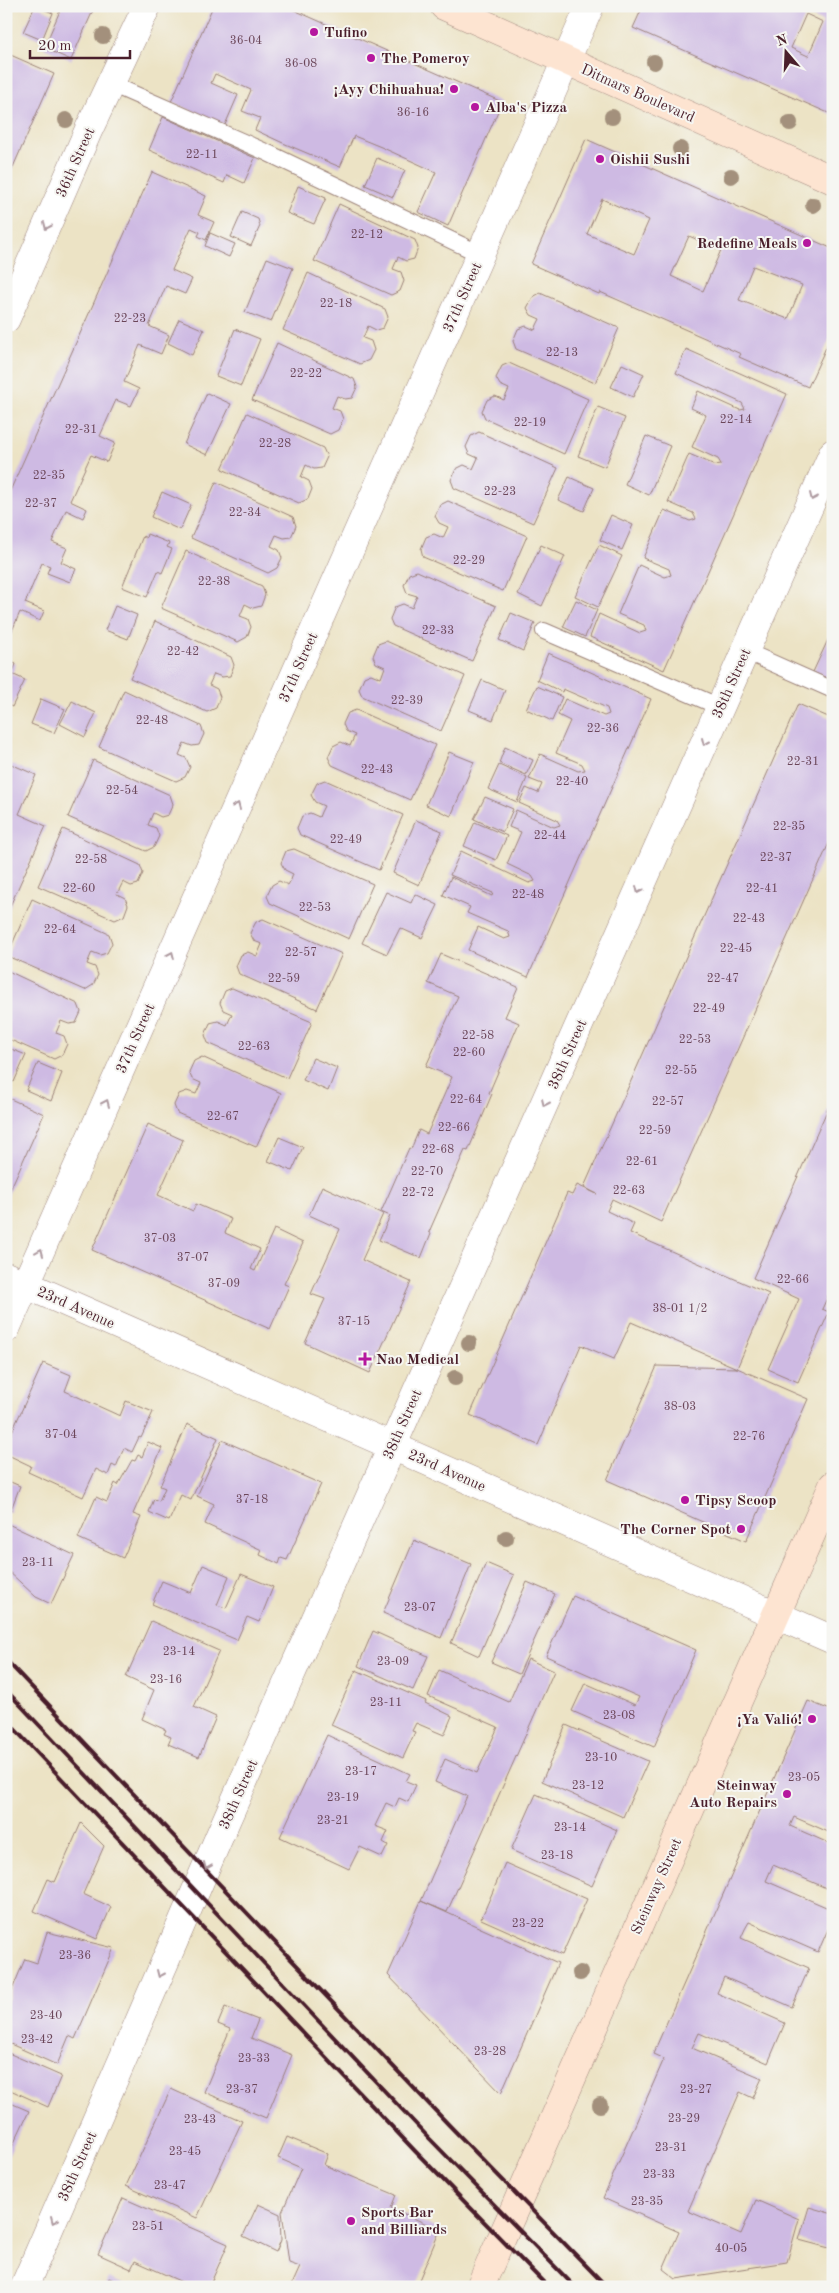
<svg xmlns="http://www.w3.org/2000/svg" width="839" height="2293" viewBox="0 0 839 2293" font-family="'Old Standard TT',serif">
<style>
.building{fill:#cebae3;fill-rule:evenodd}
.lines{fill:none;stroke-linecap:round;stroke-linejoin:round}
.lane-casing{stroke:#9b8178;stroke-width:18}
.street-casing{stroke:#9b8178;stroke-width:29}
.secondary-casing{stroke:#9b8178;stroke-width:29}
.lane{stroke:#fff;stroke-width:16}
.street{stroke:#fff;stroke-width:28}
.secondary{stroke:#fde4d1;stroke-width:28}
.rail{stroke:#4a1f2b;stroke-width:4}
.tree{fill:#a3907b}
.oneway{stroke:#ae9aa0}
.poi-dot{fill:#b5179e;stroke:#f6f6f2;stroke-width:2}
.labels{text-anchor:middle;stroke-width:4;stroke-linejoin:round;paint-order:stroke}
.number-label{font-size:12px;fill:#6b4659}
.poi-label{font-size:15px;font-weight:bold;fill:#4a1f2b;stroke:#f6f6f2;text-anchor:start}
.street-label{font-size:15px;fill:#4a1f2b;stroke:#f6f6f2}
</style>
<rect width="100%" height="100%" fill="#f6f6f2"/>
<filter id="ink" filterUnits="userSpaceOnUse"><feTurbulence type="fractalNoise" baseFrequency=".02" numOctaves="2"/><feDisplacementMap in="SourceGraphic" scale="10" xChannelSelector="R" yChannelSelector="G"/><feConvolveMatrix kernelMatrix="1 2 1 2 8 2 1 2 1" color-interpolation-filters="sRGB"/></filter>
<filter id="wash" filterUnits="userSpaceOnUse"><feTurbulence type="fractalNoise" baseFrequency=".0096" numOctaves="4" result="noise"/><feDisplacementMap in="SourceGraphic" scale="20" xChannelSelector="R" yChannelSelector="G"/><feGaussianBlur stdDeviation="1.12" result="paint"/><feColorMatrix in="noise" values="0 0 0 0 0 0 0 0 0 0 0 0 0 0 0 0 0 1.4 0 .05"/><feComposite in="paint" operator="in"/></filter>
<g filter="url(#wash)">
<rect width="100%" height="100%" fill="#ece3c5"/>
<g id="blocks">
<!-- building -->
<path class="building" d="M35,6L53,13L42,40L23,32Z
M62,6H95L71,60L44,48Z
M213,6H285L502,102L448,226L418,212L436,172L381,147L354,136L340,167L283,143L255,130L260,118L242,111L251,90L215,74L211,83L238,95L225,125L171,102Z
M643,6H833V115L633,28ZM806,14L823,22L808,56L791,48Z
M6,53L54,74L6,183Z
M163,117L255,158L244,183L227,175L224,183L149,150Z
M586,139L833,249V332L808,387L739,357L741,354L600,292L599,294L531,264ZM602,199L649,220L634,254L587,234ZM689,236L721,250L703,291L671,276ZM753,266L802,285L788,319L739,300Z
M377,158L405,170L393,197L365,185Z
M152,172L206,196L198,215L214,222L206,240L198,236L200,232L191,228L172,270L192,279L185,294L166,286L149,326L169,335L161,354L140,345L124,382L139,389L131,406L116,400L100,436L115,443L107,462L91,455L70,501L87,509L83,518L66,510L52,542L67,548L61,562L76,569L70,582L47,573L50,566L42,563L25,603L44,611L40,621L20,612L6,645V500Z
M298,186L326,198L314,224L287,213Z
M339,204L415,240L418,248L414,259L406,261L398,257L393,269L401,272L404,281L400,291L391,295L314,261Z
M242,212L258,219L260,226L251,246L231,237Z
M210,233L235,244L229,257L205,246Z
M267,258L293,268L271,322L245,312Z
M308,273L385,309L388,317L383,328L376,330L368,326L363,338L371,341L374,350L369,360L360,364L283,330Z
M540,293L619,328L595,383L516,349L513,341L518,329L526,326L535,330L537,325L540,319L531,315L527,308L533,297Z
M179,319L204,330L192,355L168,343Z
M235,329L260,339L241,386L216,376Z
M277,343L354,379L357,387L352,398L345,399L337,396L332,408L340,411L343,419L338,430L330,434L252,400Z
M686,349L787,394L664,670L590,637L599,614L640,633L646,631L644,625L618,614L639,565L665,577L671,575L669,569L643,558L664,510L690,521L696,519L693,513L668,502L689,454L715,465L721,464L718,459L692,447L706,415L691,408L698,391L740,410L745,409L742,403L676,373Z
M509,363L588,399L564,454L485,418L482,411L487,400L495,396L504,400L509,389L500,385L496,378L502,366Z
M622,364L644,374L633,397L611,387Z
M207,393L231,404L207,455L184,444Z
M598,407L625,418L605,467L578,456Z
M247,413L323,448L327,457L322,468L314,469L306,465L301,477L309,481L312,489L308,499L299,503L222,469Z
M479,432L558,468L533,523L454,488L451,480L456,469L464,465L473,469L478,458L469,454L466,447L471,436Z
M646,436L670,446L649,495L625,484Z
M569,477L594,488L584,511L558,500Z
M216,482L293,517L296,526L291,537L284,538L276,535L271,546L279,550L282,558L277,568L268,573L191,538Z
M162,492L191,505L180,530L151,517Z
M448,501L527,536L503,591L423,557L421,549L426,537L434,534L443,538L448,527L439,523L435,516L440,505Z
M611,515L633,525L622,550L600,540Z
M147,534L169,543L167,547L172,549L162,573L158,571L147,597L122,587L143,536L146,538Z
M541,545L565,556L542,606L518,594Z
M599,545L622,556L598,607L575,596Z
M186,551L262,586L265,595L261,606L253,608L245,604L240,616L248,619L251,627L247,637L238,642L161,608Z
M417,571L496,606L472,661L393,626L390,619L395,607L403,604L412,608L414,603L417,596L407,593L404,585L409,574Z
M576,600L597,610L585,637L563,627Z
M115,606L137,615L128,639L105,630Z
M511,613L535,623L523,651L499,640Z
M155,621L231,657L234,665L230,676L222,677L214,674L209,685L217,689L220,697L216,708L207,712L130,678Z
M833,629V681L813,672Z
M386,641L465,676L441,731L362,696L359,689L364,677L371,674L381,678L385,667L376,663L373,656L378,644Z
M548,653L651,699L528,977L468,950L478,927L504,939L510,937L508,931L467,913L470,907L443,895L451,877L492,896L493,893L450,875L461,851L529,883L535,881L532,876L507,864L521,832L509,827L516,810L554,827L560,825L557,820L519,803L526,788L538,793L542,784L529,779L540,754L578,771L585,770L582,764L556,753L570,721L558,715L565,699L604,716L609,714L607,708L563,689L562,692L537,680Z
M6,660L16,664L12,674L25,680L12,707L6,704Z
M482,680L505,690L493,720L469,710Z
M537,686L562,697L552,721L526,709Z
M124,690L201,726L204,734L199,745L192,746L184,743L179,755L186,758L190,767L185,777L176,781L99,747Z
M41,699L65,709L54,733L31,724Z
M72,701L96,713L85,737L60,724Z
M798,704L833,719V834L661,1222L612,1199L607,1211L634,1224L630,1233L769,1294L737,1368L631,1322L614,1359L581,1345L538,1445L470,1415L567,1193L572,1195L577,1185L597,1194L584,1187Z
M356,710L435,745L410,800L332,765L328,757L333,746L341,742L350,746L355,735L346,731L343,724L348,713Z
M505,747L533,760L526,775L499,763Z
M449,752L474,762L451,816L426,805Z
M93,760L170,795L173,804L168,815L161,817L153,813L148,825L156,828L159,836L154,847L146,851L68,817Z
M11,764L36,775L19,814L46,826L6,915V842L11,832L6,830V776Z
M499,765L527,778L517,802L488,789Z
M325,780L403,815L379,870L300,835L297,828L302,816L310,813L319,817L321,812L324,806L315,802L311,795L317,783Z
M485,797L513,809L503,832L474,819Z
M416,820L442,831L419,885L393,873Z
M475,822L507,836L496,860L464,846Z
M63,829L140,865L143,873L138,884L131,886L123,882L117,894L125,898L128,905L124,916L115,920L38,886Z
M294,849L373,884L349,939L270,903L267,896L272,885L279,881L288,885L291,880L293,874L285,870L281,863L286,851Z
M386,892L411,903L415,894L438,905L422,938L400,928L387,954L362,943Z
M32,899L109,934L112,943L107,953L100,955L92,952L87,964L95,967L98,975L93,985L85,990L7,956Z
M263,919L342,954L317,1009L239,974L236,966L241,955L248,952L257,956L262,944L254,941L250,933L256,922Z
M441,954L518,987L505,1017L519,1023L489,1093L492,1094L468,1151L465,1150L429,1232L431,1233L421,1258L379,1240L390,1216L381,1212L409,1148L411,1149L419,1130L427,1134L452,1077L426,1066L458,996L428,983Z
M6,970L78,1004L81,1012L76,1023L69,1024L61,1021L56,1033L64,1036L67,1044L62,1055L54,1059L6,1038Z
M232,988L312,1022L287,1078L208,1043L205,1035L210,1023L218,1021L227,1025L232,1014L223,1010L220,1003L225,991Z
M6,1047L26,1055L14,1082L6,1079Z
M202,1057L281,1093L256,1147L177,1113L174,1105L179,1094L187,1091L196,1094L201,1083L192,1079L189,1072L194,1061Z
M313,1058L337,1068L328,1091L303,1080Z
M38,1063L62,1073L51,1101L26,1090Z
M6,1097L44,1114L6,1199Z
M833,1097V1285L822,1309L829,1312L798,1382L768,1369L799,1299L753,1278Z
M148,1124L183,1140L158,1195L193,1211L196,1204L231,1219L225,1233L260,1249L251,1269L255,1271L274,1229L303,1243L284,1284L289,1286L270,1329L92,1250Z
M279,1137L303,1147L292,1171L268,1161Z
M322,1186L383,1214L362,1260L411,1282L370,1373L305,1343L325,1299L311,1294L340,1229L309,1215Z
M43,1363L71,1375L65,1391L120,1416L126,1401L153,1412L141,1438L139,1437L132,1452L124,1448L116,1467L112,1465L108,1475L96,1469L83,1497L28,1472L31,1466L6,1454V1445Z
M657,1366L737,1368L808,1399L746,1541L607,1480Z
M187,1424L218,1438L191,1500L181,1495L169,1521L149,1512L154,1499L159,1501L165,1488L160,1486Z
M222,1440L321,1484L287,1560L281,1558L279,1564L260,1555L262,1550L205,1524L214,1504L197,1496Z
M148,1442L162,1448L133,1514L141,1517L123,1558L78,1538L96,1497L107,1502L115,1483L118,1485L132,1460L135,1461L138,1455L142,1457Z
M6,1480L20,1486L10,1512L6,1511Z
M6,1523L74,1555L51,1604L36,1597L6,1569Z
M414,1540L471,1564L441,1638L383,1613Z
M486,1563L514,1575L479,1656L451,1643Z
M203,1565L229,1576L217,1605L226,1608L241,1574L273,1587L259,1622L247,1617L237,1640L152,1604L162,1581L191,1593Z
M527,1582L555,1594L519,1674L491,1662Z
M573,1596L696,1650L654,1747L572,1711L585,1683L635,1705L639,1697L546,1656Z
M151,1621L219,1651L194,1707L216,1717L199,1757L168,1744L171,1737L164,1734L166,1730L142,1719L154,1690L126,1677Z
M373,1631L428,1656L413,1690L358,1666Z
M528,1659L554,1671L447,1912L421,1901L467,1796L435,1782L445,1759L477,1773L498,1727L428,1696L439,1670L509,1702Z
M356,1670L426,1701L425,1703L452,1716L444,1735L416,1723L412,1731L415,1732L403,1758L331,1725Z
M808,1701L833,1711V1834L794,1817L790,1826L833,1845V1891L773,1865L766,1881L833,1910V1918L818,1952L749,1922L745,1929L741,1938L809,1968L792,2007L724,1977L717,1993L785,2023L768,2063L699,2033L692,2048L762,2078L753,2098L740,2092L688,2211L741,2234L756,2200L799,2219L787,2262L676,2279L663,2269L679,2232L603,2198L664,2059L653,2054Z
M566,1725L648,1761L623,1817L542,1781Z
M327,1735L410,1774L406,1781L416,1785L408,1802L399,1798L395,1807L386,1803L375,1826L388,1831L383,1842L388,1845L382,1857L360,1847L349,1869L280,1837Z
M536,1794L617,1830L592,1886L511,1850Z
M81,1823L104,1846L83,1894L111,1907L97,1939L34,1911L48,1879L55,1882Z
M505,1863L587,1899L562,1955L481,1919Z
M421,1901L558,1963L501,2093L388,1975Z
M47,1932L114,1948L75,2039L69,2036L57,2065L6,2042V2004L25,1959L37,1963Z
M225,2007L258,2020L251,2038L292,2055L266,2118L204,2092L230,2029L218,2024Z
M6,2052L61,2076L48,2107L6,2088Z
M171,2089L242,2121L197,2218L126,2186Z
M6,2101L29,2111L6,2160Z
M287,2137L328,2154L324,2165L396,2195L391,2208L440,2230L416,2287H291L300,2267L289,2263L282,2212L301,2168L278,2158Z
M123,2198L228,2244L209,2287H193L135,2261L131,2269L98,2254Z
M258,2204L280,2214L281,2240L276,2252L243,2236Z
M809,2207L833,2214V2249L799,2240Z
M109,2278L129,2287H105Z"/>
</g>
</g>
<g filter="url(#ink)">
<use href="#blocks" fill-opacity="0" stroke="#9b8178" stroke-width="1"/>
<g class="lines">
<!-- lane casing -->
<g class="lane-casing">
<path id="lane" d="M111,84L268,153L480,254
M544,631L720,707
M745,651L833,690"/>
</g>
<!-- street casing -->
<g class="street-casing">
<path id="street" d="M6,319L89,129L147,6
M6,1276L833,1640
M6,1329L590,6
M24,2287L226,1821L833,453"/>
</g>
<!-- secondary casing -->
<g class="secondary-casing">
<path id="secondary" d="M444,6L833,180
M480,2287L833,1485"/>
</g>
<!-- lane -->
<use href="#lane" class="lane"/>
<!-- street -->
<use href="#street" class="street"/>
<!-- secondary -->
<use href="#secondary" class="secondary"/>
<!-- rail -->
<path class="rail" d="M6,1660L449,2125L607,2287
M6,1690L429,2138L575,2287
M6,1720L415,2151L548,2287"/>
</g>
<!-- trees -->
<g class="tree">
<circle cx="103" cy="36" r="8"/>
<circle cx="654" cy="62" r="8"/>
<circle cx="612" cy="117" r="8"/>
<circle cx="66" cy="120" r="8"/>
<circle cx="790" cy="123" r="8"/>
<circle cx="680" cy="149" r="8"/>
<circle cx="731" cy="176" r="8"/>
<circle cx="813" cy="205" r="8"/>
<circle cx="469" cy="1343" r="8"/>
<circle cx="455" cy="1378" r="8"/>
<circle cx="506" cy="1538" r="8"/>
<circle cx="580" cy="1973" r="8"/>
<circle cx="600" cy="2105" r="8"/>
</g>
<!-- one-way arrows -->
<defs><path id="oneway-chevron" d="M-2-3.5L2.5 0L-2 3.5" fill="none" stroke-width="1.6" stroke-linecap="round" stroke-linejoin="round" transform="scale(1.25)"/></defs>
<g class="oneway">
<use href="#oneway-chevron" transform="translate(47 226) rotate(114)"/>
<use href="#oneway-chevron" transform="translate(813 497) rotate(114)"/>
<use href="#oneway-chevron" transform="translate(705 742) rotate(114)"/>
<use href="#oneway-chevron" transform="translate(237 806) rotate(-66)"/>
<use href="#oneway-chevron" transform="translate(639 890) rotate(114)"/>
<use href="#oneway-chevron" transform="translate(171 955) rotate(-66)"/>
<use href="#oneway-chevron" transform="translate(106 1103) rotate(-66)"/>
<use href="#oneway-chevron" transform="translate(545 1103) rotate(114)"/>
<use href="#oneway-chevron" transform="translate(40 1252) rotate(-67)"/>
<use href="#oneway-chevron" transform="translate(207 1866) rotate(113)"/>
<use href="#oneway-chevron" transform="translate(160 1974) rotate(114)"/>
<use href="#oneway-chevron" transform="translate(54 2220) rotate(114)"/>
</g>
</g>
<!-- markers -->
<g class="poi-dot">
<circle cx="314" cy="32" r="5"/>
<circle cx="371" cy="58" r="5"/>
<circle cx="454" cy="89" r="5"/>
<circle cx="475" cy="107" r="5"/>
<circle cx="600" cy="159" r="5"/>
<circle cx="807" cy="243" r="5"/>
<path d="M362.5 1351.5h5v5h5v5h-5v5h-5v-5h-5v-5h5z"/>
<circle cx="685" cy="1500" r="5"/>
<circle cx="741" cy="1529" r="5"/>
<circle cx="812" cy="1719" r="5"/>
<circle cx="787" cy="1794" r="5"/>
<circle cx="351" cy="2221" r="5"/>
</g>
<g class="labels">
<!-- number labels -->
<g class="number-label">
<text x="246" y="44">36-04</text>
<text x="301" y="67">36-08</text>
<text x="413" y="116">36-16</text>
<text x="202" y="158">22-11</text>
<text x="367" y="238">22-12</text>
<text x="336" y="307">22-18</text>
<text x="130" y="322">22-23</text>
<text x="562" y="356">22-13</text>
<text x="306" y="377">22-22</text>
<text x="736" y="423">22-14</text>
<text x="530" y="426">22-19</text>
<text x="81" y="433">22-31</text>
<text x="275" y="447">22-28</text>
<text x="49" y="479">22-35</text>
<text x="500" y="495">22-23</text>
<text x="41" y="507">22-37</text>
<text x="245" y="516">22-34</text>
<text x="469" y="564">22-29</text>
<text x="214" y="585">22-38</text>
<text x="438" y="634">22-33</text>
<text x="183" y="655">22-42</text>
<text x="407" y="704">22-39</text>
<text x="152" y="724">22-48</text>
<text x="603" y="732">22-36</text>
<text x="803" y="765">22-31</text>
<text x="377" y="773">22-43</text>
<text x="572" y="785">22-40</text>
<text x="122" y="794">22-54</text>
<text x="789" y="830">22-35</text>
<text x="550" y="839">22-44</text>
<text x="346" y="843">22-49</text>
<text x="776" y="861">22-37</text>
<text x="91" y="863">22-58</text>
<text x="79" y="892">22-60</text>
<text x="762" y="892">22-41</text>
<text x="528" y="898">22-48</text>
<text x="315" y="911">22-53</text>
<text x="749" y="922">22-43</text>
<text x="60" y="933">22-64</text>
<text x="736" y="952">22-45</text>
<text x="301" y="956">22-57</text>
<text x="284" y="982">22-59</text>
<text x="723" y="982">22-47</text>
<text x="709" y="1012">22-49</text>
<text x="478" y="1039">22-58</text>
<text x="695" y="1043">22-53</text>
<text x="254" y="1050">22-63</text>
<text x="469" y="1056">22-60</text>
<text x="681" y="1074">22-55</text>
<text x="466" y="1103">22-64</text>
<text x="668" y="1105">22-57</text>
<text x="223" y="1120">22-67</text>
<text x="454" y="1131">22-66</text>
<text x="655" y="1134">22-59</text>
<text x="438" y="1153">22-68</text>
<text x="642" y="1165">22-61</text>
<text x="427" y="1175">22-70</text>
<text x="629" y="1194">22-63</text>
<text x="418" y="1196">22-72</text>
<text x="160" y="1242">37-03</text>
<text x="193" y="1261">37-07</text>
<text x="793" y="1283">22-66</text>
<text x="224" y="1287">37-09</text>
<text x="680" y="1312">38-01 1/2</text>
<text x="354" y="1325">37-15</text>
<text x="680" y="1410">38-03</text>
<text x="61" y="1438">37-04</text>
<text x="749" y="1440">22-76</text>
<text x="252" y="1503">37-18</text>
<text x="38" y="1566">23-11</text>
<text x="420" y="1611">23-07</text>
<text x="179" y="1655">23-14</text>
<text x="393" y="1665">23-09</text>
<text x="166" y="1683">23-16</text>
<text x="386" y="1706">23-11</text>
<text x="619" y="1719">23-08</text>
<text x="601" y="1761">23-10</text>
<text x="361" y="1775">23-17</text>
<text x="804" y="1781">23-05</text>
<text x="588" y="1789">23-12</text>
<text x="343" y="1801">23-19</text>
<text x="333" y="1824">23-21</text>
<text x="570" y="1831">23-14</text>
<text x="557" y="1859">23-18</text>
<text x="528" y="1927">23-22</text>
<text x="75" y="1959">23-36</text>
<text x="46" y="2019">23-40</text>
<text x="37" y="2043">23-42</text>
<text x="490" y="2055">23-28</text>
<text x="254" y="2062">23-33</text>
<text x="242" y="2093">23-37</text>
<text x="696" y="2093">23-27</text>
<text x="684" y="2122">23-29</text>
<text x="200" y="2123">23-43</text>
<text x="671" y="2151">23-31</text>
<text x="185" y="2155">23-45</text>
<text x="659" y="2178">23-33</text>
<text x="170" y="2189">23-47</text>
<text x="647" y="2205">23-35</text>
<text x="148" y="2230">23-51</text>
<text x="731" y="2252">40-05</text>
</g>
<!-- poi labels -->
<g class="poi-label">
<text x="324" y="37">Tufino</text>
<text x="381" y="63">The Pomeroy</text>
<text x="444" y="94" text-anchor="end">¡Ayy Chihuahua!</text>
<text x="485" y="112">Alba's Pizza</text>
<text x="610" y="164">Oishii Sushi</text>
<text x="797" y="248" text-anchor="end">Redefine Meals</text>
<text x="376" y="1364">Nao Medical</text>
<text x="695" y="1505">Tipsy Scoop</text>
<text x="731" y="1534" text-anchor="end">The Corner Spot</text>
<text x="802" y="1724" text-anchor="end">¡Ya Valió!</text>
<text x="777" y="1790" text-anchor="end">Steinway<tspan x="777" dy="17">Auto Repairs</tspan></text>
<text x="361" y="2217">Sports Bar<tspan x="361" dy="17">and Billiards</tspan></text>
</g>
<!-- street labels -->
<g class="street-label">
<text transform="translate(638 93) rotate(24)" y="5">Ditmars Boulevard</text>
<text transform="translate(75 162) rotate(-66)" y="5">36th Street</text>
<text transform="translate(462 297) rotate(-66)" y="5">37th Street</text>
<text transform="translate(298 667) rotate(-66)" y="5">37th Street</text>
<text transform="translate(731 683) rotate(-66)" y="5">38th Street</text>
<text transform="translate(135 1038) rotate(-66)" y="5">37th Street</text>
<text transform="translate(567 1054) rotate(-66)" y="5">38th Street</text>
<text transform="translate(76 1307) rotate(24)" y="5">23rd Avenue</text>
<text transform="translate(402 1424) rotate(-66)" y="5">38th Street</text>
<text transform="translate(447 1470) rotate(24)" y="5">23rd Avenue</text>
<text transform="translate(238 1794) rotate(-66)" y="5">38th Street</text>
<text transform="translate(656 1886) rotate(-66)" y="5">Steinway Street</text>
<text transform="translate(77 2166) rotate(-66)" y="5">38th Street</text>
</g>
</g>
<!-- margin -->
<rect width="839" height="2293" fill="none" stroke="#f6f6f2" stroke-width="25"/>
<!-- north arrow -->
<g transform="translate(786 52) rotate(341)" stroke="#f6f6f2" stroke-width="4" paint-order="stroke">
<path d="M0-4L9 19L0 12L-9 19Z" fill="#4a1f2b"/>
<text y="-8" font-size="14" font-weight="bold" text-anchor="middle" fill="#4a1f2b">N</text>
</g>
<!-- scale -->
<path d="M30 50v8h100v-8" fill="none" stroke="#4a1f2b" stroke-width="2.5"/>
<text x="38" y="50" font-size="15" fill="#4a1f2b" stroke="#f6f6f2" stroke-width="4" paint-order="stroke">20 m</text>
</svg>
